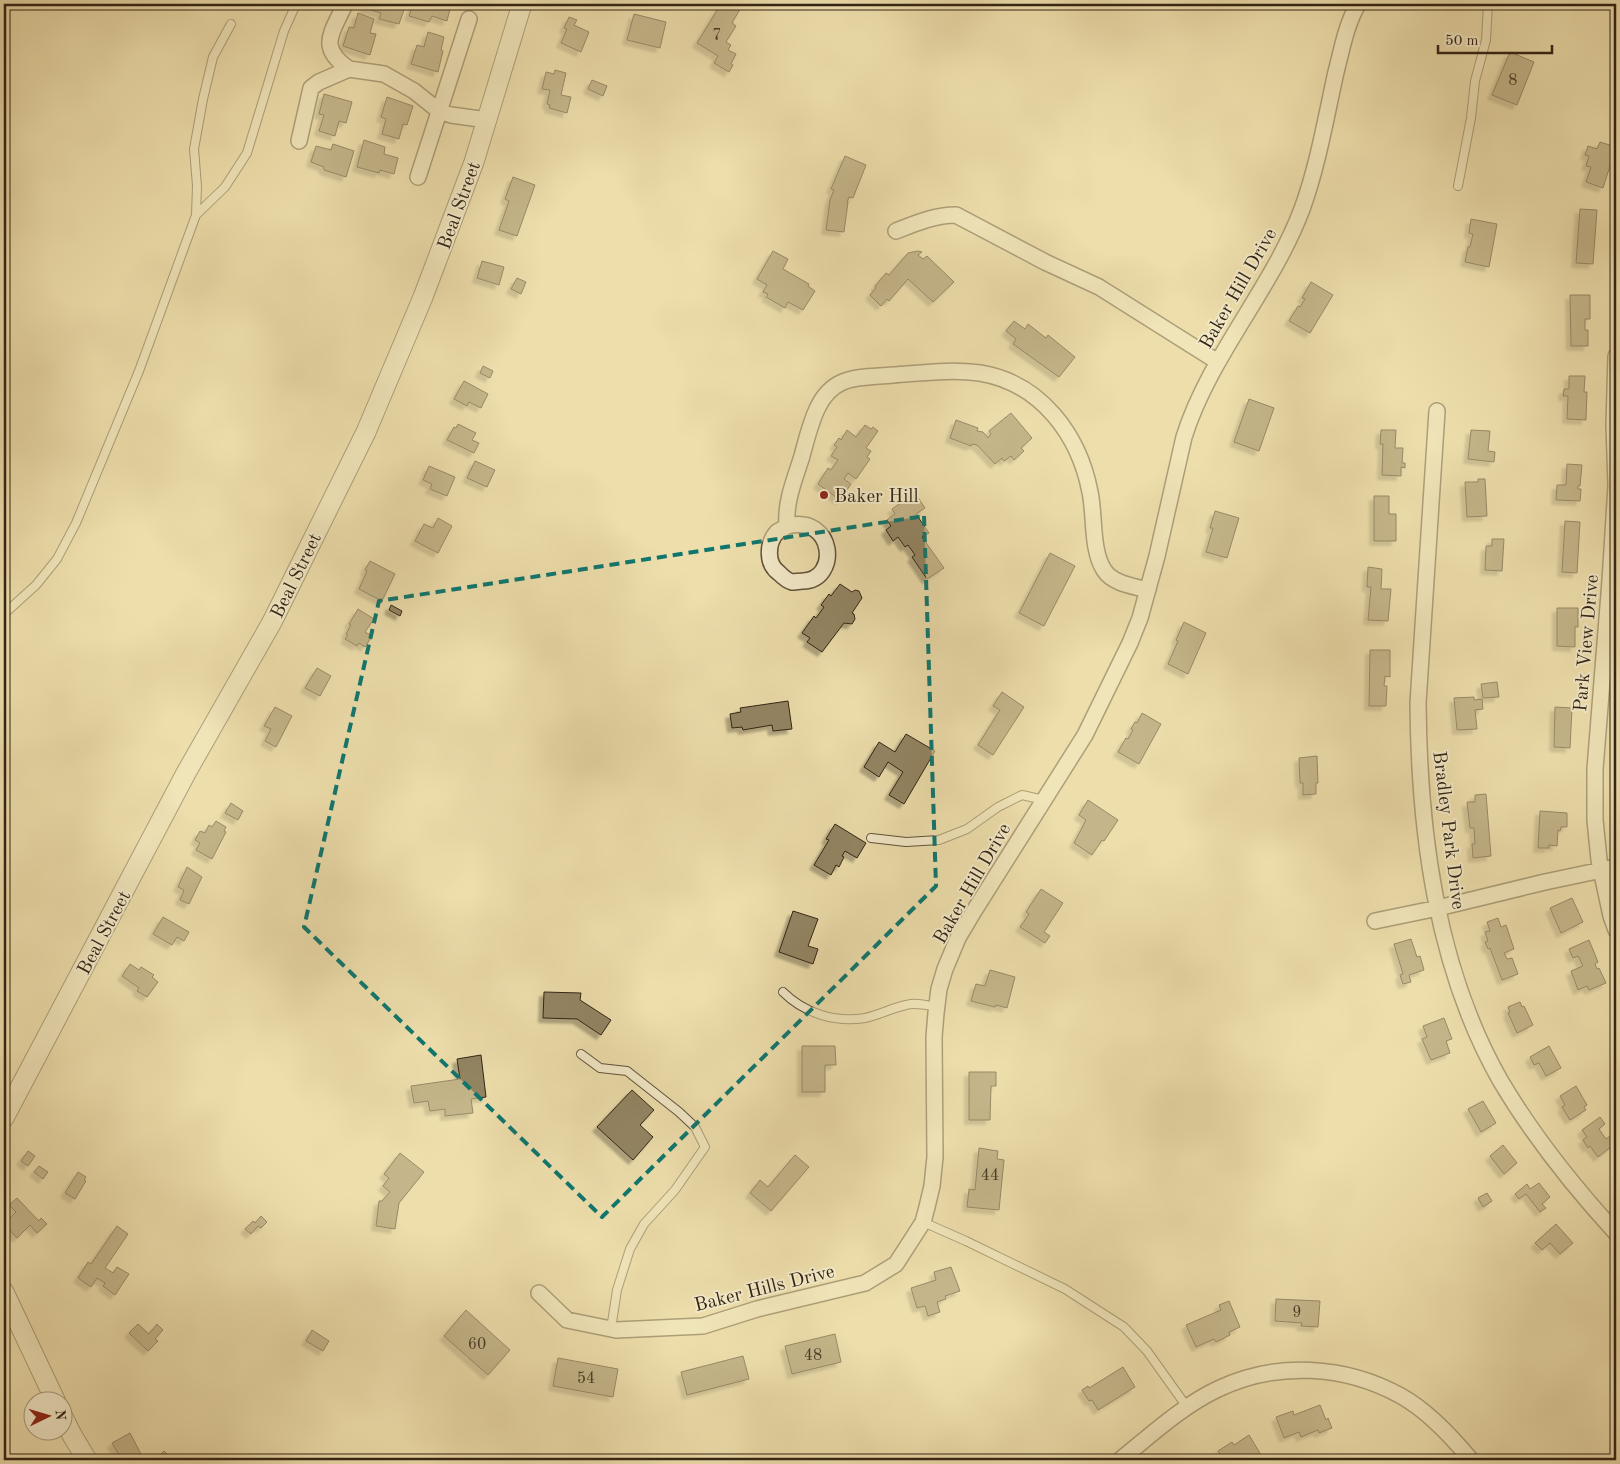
<svg xmlns="http://www.w3.org/2000/svg" width="1620" height="1464" viewBox="0 0 1620 1464" font-family="'Old Standard TT',serif">
<style>
.building{fill:#938564;stroke:#322415;filter:url(#shadow)}
.lines{fill:none;stroke-linecap:round;stroke-linejoin:round}
.service-casing{stroke:#61523b;stroke-width:10}
.minor-casing{stroke:#61523b;stroke-width:18}
.tertiary-casing{stroke:#61523b;stroke-width:21}
.service{stroke:#f3eac9;stroke-width:8}
.minor{stroke:#f3eac9;stroke-width:15}
.tertiary{stroke:#f3eac9;stroke-width:19}
.marked{fill:none;stroke:#0f766e;stroke-width:4;stroke-dasharray:10 6;stroke-linejoin:round}
.poi-dot{fill:#8f2418;stroke:#f3eac9;stroke-width:2}
.labels{text-anchor:middle;stroke-width:4;stroke-linejoin:round;paint-order:stroke}
.number-label{font-size:16px;fill:#4a3c29}
.street-label{font-size:19px;fill:#322415;stroke:#f3eac9}
.poi-label{font-size:19px;fill:#322415;stroke:#f3eac9;text-anchor:start}
</style>
<defs>
<filter id="shadow"><feDropShadow dx="-4.5" dy="4.5" stdDeviation="1" flood-color="#0004"/></filter>
</defs>
<rect width="100%" height="100%" fill="#eddeac"/>
<filter id="stains"><feTurbulence type="fractalNoise" baseFrequency=".004" numOctaves="4"/><feColorMatrix values="0 0 0 0 .2 0 0 0 0 .09 0 0 0 0 .02 0 0 0 .5 -.17"/></filter>
<radialGradient id="worn" r=".72"><stop offset=".6" stop-color="#630" stop-opacity="0"/><stop offset="1" stop-color="#630" stop-opacity=".3"/></radialGradient>
<!-- building -->
<path class="building" d="M366,4H406L399,24L379,19L381,13L364,8Z
M413,4H447L451,5L447,21L432,16L429,22L409,16Z
M721,4H743L732,23L736,26L726,42L731,45L728,50L736,54L731,64L733,65L729,72L714,63L718,56L697,43Z
M358,13L374,19L370,33L376,34L370,55L343,46L349,27L354,28Z
M634,14L666,22L660,48L627,40Z
M569,17L577,20L574,25L589,32L581,52L561,43L567,29L564,28Z
M428,32L444,37L441,50L443,51L438,72L411,64L417,45L424,47Z
M1510,52L1534,62L1517,105L1492,95Z
M555,70L566,73L561,95L571,97L567,113L549,108L550,105L547,104L550,90L542,89L546,72L554,74Z
M592,80L607,86L603,96L588,89Z
M324,94L352,102L346,123L339,121L335,136L319,131L324,115L319,114Z
M387,97L413,106L407,125L403,124L399,139L382,134L386,119L381,117Z
M364,140L385,147L384,154L398,158L394,174L380,170L379,173L357,167Z
M1600,142L1616,147L1603,188L1586,182L1591,167L1586,166L1589,156L1585,155L1588,146L1597,149Z
M333,144L354,151L346,177L324,170V167L311,162L316,146L331,150Z
M845,156L866,165L853,198L849,197L847,202H848L844,232L826,230L830,200L834,190L831,189Z
M513,177L535,185L517,236L499,230L509,201L505,199Z
M1580,209L1597,210L1593,264L1576,263Z
M1471,219L1497,224L1489,267L1465,262L1468,247H1470L1473,234L1469,233Z
M773,251L788,259L783,269L809,284L808,286L815,291L803,310L788,302L785,308L766,297L768,294L763,292L767,285L757,279Z
M918,251L922,252L918,255L923,259L927,256L954,282L933,302L908,279L889,301L887,299L881,306L870,295L876,288L875,286L886,273L889,275L908,253Z
M482,261L504,267L499,285L477,278Z
M517,278L526,282L521,294L511,289Z
M1311,282L1333,295L1310,333L1289,321L1298,306L1300,307L1305,299L1302,298Z
M1570,295H1590V319H1585V330H1588V346H1571Z
M1014,321L1025,329L1028,324L1046,338L1048,335L1075,357L1059,377L1013,344L1016,339L1006,331Z
M483,366L493,371L490,378L480,373Z
M1569,376H1585L1584,392H1587L1586,420L1567,419L1568,396H1563L1564,389H1569Z
M464,381L488,394L481,408L469,402L467,406L454,399Z
M1249,399L1274,408L1259,451L1234,442Z
M1011,413L1032,438L1021,448L1024,451L1014,460L1011,456L1004,461L1002,458L995,464L977,445L972,444L971,446L950,438L956,420L978,428L977,431L983,432L988,438L991,434L989,431Z
M458,424L476,433L472,440L479,443L474,453L447,440L454,427L456,428Z
M865,425L871,429L873,427L878,431L866,448L871,451L867,457L870,459L856,479L848,473L844,479L851,484L840,500L818,484L828,468L831,470L838,460L831,456L837,447L834,445L839,438L841,440L847,430L856,437Z
M1381,430H1396L1395,448H1403L1402,463H1405V468L1401,467V476L1382,475L1383,444H1380Z
M1471,430L1490,431L1488,451L1495,452L1494,462L1468,459Z
M475,461L495,470L487,487L467,478Z
M1567,464L1582,465L1580,486H1578V489H1581L1580,501L1556,500L1557,485H1566Z
M429,466L455,477L447,496L430,489L432,484L423,480Z
M1478,479H1485L1487,516L1467,517L1465,482H1478Z
M915,493L925,508L916,514L929,533L922,537L944,568L927,579L912,557L915,555L908,545L905,547L898,537L893,541L886,530L891,526L887,520L895,514L892,509Z
M1374,496H1389V514H1396V541H1374Z
M1215,511L1239,518L1227,558L1206,552L1213,528H1210Z
M438,518L452,526L438,553L415,541L424,524L433,528Z
M1565,521L1580,522L1577,573L1562,572Z
M1492,539H1504L1502,571L1485,570L1486,546H1492Z
M1050,553L1075,566L1044,626L1019,613Z
M370,561L395,574L382,601L359,589L367,571L365,570Z
M1368,567L1382,569L1381,589H1391L1388,621L1368,620L1371,587H1367Z
M840,584L852,592L855,590L859,591L862,598L852,613L854,614L855,619L852,624L844,623L822,652L807,642L810,638L802,633L814,616L816,618L824,607L821,605L829,594L831,596Z
M391,605L402,611L400,616L389,610Z
M1557,608H1578V627H1575V647L1557,646Z
M358,609L374,619L365,632L372,636L365,647L359,643L357,646L345,639L348,635L346,634L351,625L349,624Z
M1184,622L1206,633L1188,674L1168,664L1178,641L1176,640Z
M1370,650H1390V677L1385,676L1384,686H1387L1386,706H1369Z
M317,668L331,676L320,696L305,688Z
M1497,682L1499,697L1483,698L1481,684Z
M1002,692L1024,707L993,755L978,745L1000,710L993,706Z
M1474,697V700L1482,699L1483,709L1475,710L1477,729L1457,730L1454,698Z
M788,701L792,729L773,731L772,725L743,730L742,727L732,728L730,714L741,712L740,708Z
M275,707L292,716L276,747L265,741L271,729L264,726Z
M1555,707L1572,708L1570,748L1554,747Z
M1142,713L1161,724L1139,764L1118,752L1126,738L1128,739L1133,730L1131,729L1135,722L1137,723Z
M906,734L935,751L904,804L889,795L903,772L888,762L879,777L864,767L879,742L895,752Z
M1317,756L1318,783H1316V794L1303,795V783H1300L1299,758Z
M1486,794L1491,856L1473,858L1472,844H1475L1474,828H1470L1467,802H1475V795Z
M1088,800L1118,820L1104,841L1102,840L1092,855L1074,843L1086,820L1079,815Z
M231,803L243,811L238,820L225,813Z
M1540,811L1567,813V827H1561L1560,831L1558,830L1557,846L1549,845V848H1538Z
M216,821L226,827L224,831L226,832L212,859L196,850L200,843L195,840L200,831L205,833L209,825L212,827Z
M835,824L866,843L857,858L845,851L842,856L844,857L839,867L836,865L831,875L814,865L829,840L826,839Z
M187,867L202,877L189,904L180,900L184,890L178,887Z
M1041,889L1063,903L1044,932L1050,936L1045,943L1020,927L1029,914L1026,912Z
M1572,898L1583,922L1561,933L1550,908Z
M793,911L818,919L808,946L818,949L813,964L779,952Z
M163,917L189,932L184,941L177,937L172,945L153,934Z
M1498,918L1501,927L1506,925L1514,949L1504,953L1507,959L1512,958L1518,974L1502,980L1490,948L1488,949L1485,942L1488,941L1485,932L1490,931L1487,922Z
M1411,939L1417,957L1420,956L1424,970L1409,975L1411,982L1403,984L1400,975L1403,974L1394,944Z
M1589,940L1598,962L1595,964L1597,969L1599,968L1606,983L1589,990L1587,986L1578,990L1571,971L1583,966L1578,956L1573,958L1569,949Z
M130,964L139,970L141,967L154,975L152,977L158,982L147,997L137,991L139,988L122,976Z
M990,970L1015,977L1007,1008L996,1005L995,1007L971,1001L976,984L985,986Z
M544,992L581,993L580,1000L611,1020L601,1035L577,1019L543,1018Z
M1520,1002L1522,1007L1524,1006L1533,1025L1517,1033L1508,1013L1510,1012L1508,1007Z
M1444,1018L1452,1039L1446,1041L1450,1053L1431,1060L1422,1039L1427,1037L1423,1026Z
M802,1046H835L836,1065H825V1092H802Z
M1549,1046L1561,1068L1546,1076L1539,1063L1534,1065L1530,1057Z
M481,1055L486,1097L471,1099L473,1113L445,1116V1109L430,1111L428,1101L414,1103L411,1086L460,1079L457,1059Z
M969,1072H996V1086H991L990,1120H969Z
M1576,1086L1587,1105L1584,1107L1586,1110L1570,1120L1562,1107L1565,1105L1560,1096Z
M632,1090L654,1110L640,1125L653,1137L633,1160L597,1127Z
M1483,1101L1496,1123L1481,1132L1468,1109Z
M1600,1117L1605,1124L1599,1129L1606,1139L1613,1134L1616,1138V1143L1598,1157L1590,1146L1588,1148L1583,1140L1587,1137L1582,1130Z
M1503,1145L1517,1163L1504,1174L1490,1156Z
M979,1148L998,1151L997,1159L1004,1160L999,1210L967,1207L969,1189L975,1190Z
M28,1151L35,1156L28,1166L21,1161Z
M400,1153L424,1172L399,1203L395,1229L376,1226L379,1201H382L390,1192L383,1186L389,1178L384,1174Z
M795,1155L809,1167L771,1211L750,1193L760,1180L768,1187Z
M39,1166L48,1172L43,1179L34,1172Z
M78,1172L86,1177L84,1180L86,1181L75,1199L65,1193Z
M1539,1183L1550,1197L1542,1204L1546,1208L1540,1212L1526,1194L1519,1199L1515,1194L1527,1184L1530,1189Z
M1487,1193L1492,1201L1483,1207L1478,1198Z
M17,1198L39,1221L41,1218L47,1224L37,1233L30,1225L17,1238L4,1224L16,1212L9,1205Z
M261,1216L267,1222L261,1228L258,1226L251,1234L245,1229L253,1221L255,1223Z
M1556,1224L1573,1243L1560,1254L1550,1243L1542,1250L1535,1243Z
M117,1226L128,1234L105,1268L113,1273L117,1267L129,1274L115,1295L103,1286L105,1283L97,1278L91,1287L78,1278L88,1262L91,1264Z
M951,1267L960,1291L945,1296L946,1299L937,1302L940,1312L928,1316L925,1306L917,1308L911,1288L936,1280L934,1272Z
M1276,1299L1320,1301L1318,1327L1301,1326L1302,1323L1275,1321Z
M1229,1301L1240,1327L1229,1332L1230,1335L1216,1342L1214,1339L1196,1347L1186,1325L1221,1310L1219,1305Z
M466,1310L510,1350L488,1375L444,1336Z
M138,1324L149,1334L157,1324L163,1330L155,1339L158,1341L148,1351L129,1333Z
M312,1330L329,1341L323,1351L306,1341Z
M835,1334L841,1362L792,1374L785,1346Z
M743,1356L749,1379L687,1395L681,1372Z
M558,1358L618,1369L613,1397L553,1386Z
M1123,1367L1135,1387L1098,1410L1092,1400L1089,1401L1082,1390L1088,1386L1089,1388Z
M1320,1405L1326,1420L1328,1418L1332,1428L1319,1433L1318,1430L1301,1437L1299,1432L1284,1438L1276,1417L1293,1411L1294,1415Z
M130,1433L142,1456L134,1460H122L112,1443Z
M1249,1435L1264,1460H1224L1218,1451L1232,1442L1234,1445Z
M164,1451L172,1460L178,1455L182,1459L181,1460H155Z"/>
<g class="lines">
<!-- service casing -->
<g class="service-casing">
<path id="service" d="M1458,186L1471,118L1475,81L1486,40L1488,4
M196,215L197,186L194,149L203,99L213,57L231,24
M4,614L36,585L57,559L76,523L139,371L196,215L225,187L247,153L284,31L296,4
M871,838L906,842L939,840L967,829L998,807L1022,795L1044,800
M783,992C804,1013 835,1023 865,1018C879,1015 892,1008 906,1005C916,1002 926,1005 937,1007
M581,1054L600,1068L627,1071L679,1112L695,1127L705,1147L675,1190L644,1224L630,1249L617,1290L611,1329
M923,1222L966,1241L1065,1289L1124,1327L1147,1351L1187,1407"/>
</g>
<!-- minor casing -->
<g class="minor-casing">
<path id="minor" d="M345,4C332,33 317,47 349,69
M299,141L311,88L319,82L349,69L384,74L414,91L439,111L451,115L487,120
M418,177L469,19
M896,231C916,223 935,215 956,215L1045,262L1099,287L1218,362
M1616,356L1614,425L1616,486L1610,581L1595,769V820L1599,860L1611,916L1616,930
M1437,411L1418,703C1419,831 1436,967 1500,1080C1533,1136 1573,1186 1616,1233
M787,526C835,514 840,580 803,581C800,581 795,582 792,582C788,581 782,576 779,573C766,564 767,543 777,532C780,530 784,528 787,526C785,501 795,479 802,456C806,441 810,424 817,409C833,374 859,378 893,375C922,373 951,369 980,373C1041,383 1079,435 1090,492C1095,515 1091,550 1104,570C1113,584 1133,586 1148,590
M1375,921L1438,908L1545,882L1616,867
M539,1293L567,1320L616,1330L703,1326L757,1309L865,1283L896,1264L923,1222L927,1207L932,1186L935,1157L934,1037L936,1013L939,989L945,969L958,938L974,911L1085,735L1130,643L1140,618L1157,556L1184,437C1210,355 1272,289 1302,209C1318,165 1326,117 1336,72C1342,49 1346,25 1358,4
M1120,1460C1151,1435 1182,1406 1218,1389C1277,1361 1345,1365 1401,1396C1428,1411 1452,1437 1471,1460"/>
</g>
<!-- tertiary casing -->
<g class="tertiary-casing">
<path id="tertiary" d="M4,1118L186,773L272,622L366,432L423,297L474,162L522,4
M4,1292L56,1402
M62,1415L72,1435L87,1460"/>
</g>
<!-- service -->
<use href="#service" class="service"/>
<!-- minor -->
<use href="#minor" class="minor"/>
<!-- tertiary -->
<use href="#tertiary" class="tertiary"/>
</g>
<!-- marked area -->
<path d="M0 0H1620V1464H0ZM924,516L936,886L602,1217L304,927L379,601Z" fill="#eddeac" fill-opacity=".55" fill-rule="evenodd"/>
<path class="marked" d="M924,516L936,886L602,1217L304,927L379,601Z"/>
<!-- markers -->
<circle class="poi-dot" cx="824" cy="495" r="5"/>
<g class="labels">
<!-- number labels -->
<g class="number-label">
<text x="717" y="40">7</text>
<text x="1513" y="85">8</text>
<text x="990" y="1180">44</text>
<text x="1297" y="1317">9</text>
<text x="477" y="1349">60</text>
<text x="813" y="1360">48</text>
<text x="586" y="1383">54</text>
</g>
<!-- street labels -->
<g class="street-label">
<text transform="translate(458 205) rotate(-70)" y="7">Beal Street</text>
<text transform="translate(1237 288) rotate(-60)" y="7">Baker Hill Drive</text>
<text transform="translate(295 575) rotate(-64)" y="7">Beal Street</text>
<text transform="translate(1585 643) rotate(-85)" y="7">Park View Drive</text>
<text transform="translate(1450 830) rotate(83)" y="7">Bradley Park Drive</text>
<text transform="translate(971 883) rotate(-60)" y="7">Baker Hill Drive</text>
<text transform="translate(103 932) rotate(-62)" y="7">Beal Street</text>
<text transform="translate(764 1287) rotate(-14)" y="7">Baker Hills Drive</text>
</g>
<!-- poi labels -->
<g class="poi-label">
<text x="834" y="502">Baker Hill</text>
</g>
</g>
<!-- margin -->
<rect width="1620" height="1464" fill="none" stroke="#eddeac" stroke-width="20"/>
<rect x="5" y="5" width="1610" height="1454" fill="none" stroke="#322415" stroke-width="2.5"/>
<rect x="10" y="10" width="1600" height="1444" fill="none" stroke="#322415"/>
<!-- north arrow -->
<g transform="translate(48 1416) rotate(85)"><circle r="24" fill="#f3eac9" stroke="#a69b81"/>
<path d="M0-4L9 19L0 12L-9 19Z" fill="#8f2418"/>
<text y="-8" font-size="14" font-weight="bold" text-anchor="middle" fill="#322415">N</text>
</g>
<!-- scale -->
<path d="M1438 45v8h114v-8" fill="none" stroke="#322415" stroke-width="2.5"/>
<text x="1445" y="45" font-size="15" fill="#322415" stroke="#f3eac9" stroke-width="4" paint-order="stroke">50 m</text>
<rect width="100%" height="100%" filter="url(#stains)"/>
<rect width="100%" height="100%" fill="url(#worn)"/>
</svg>
